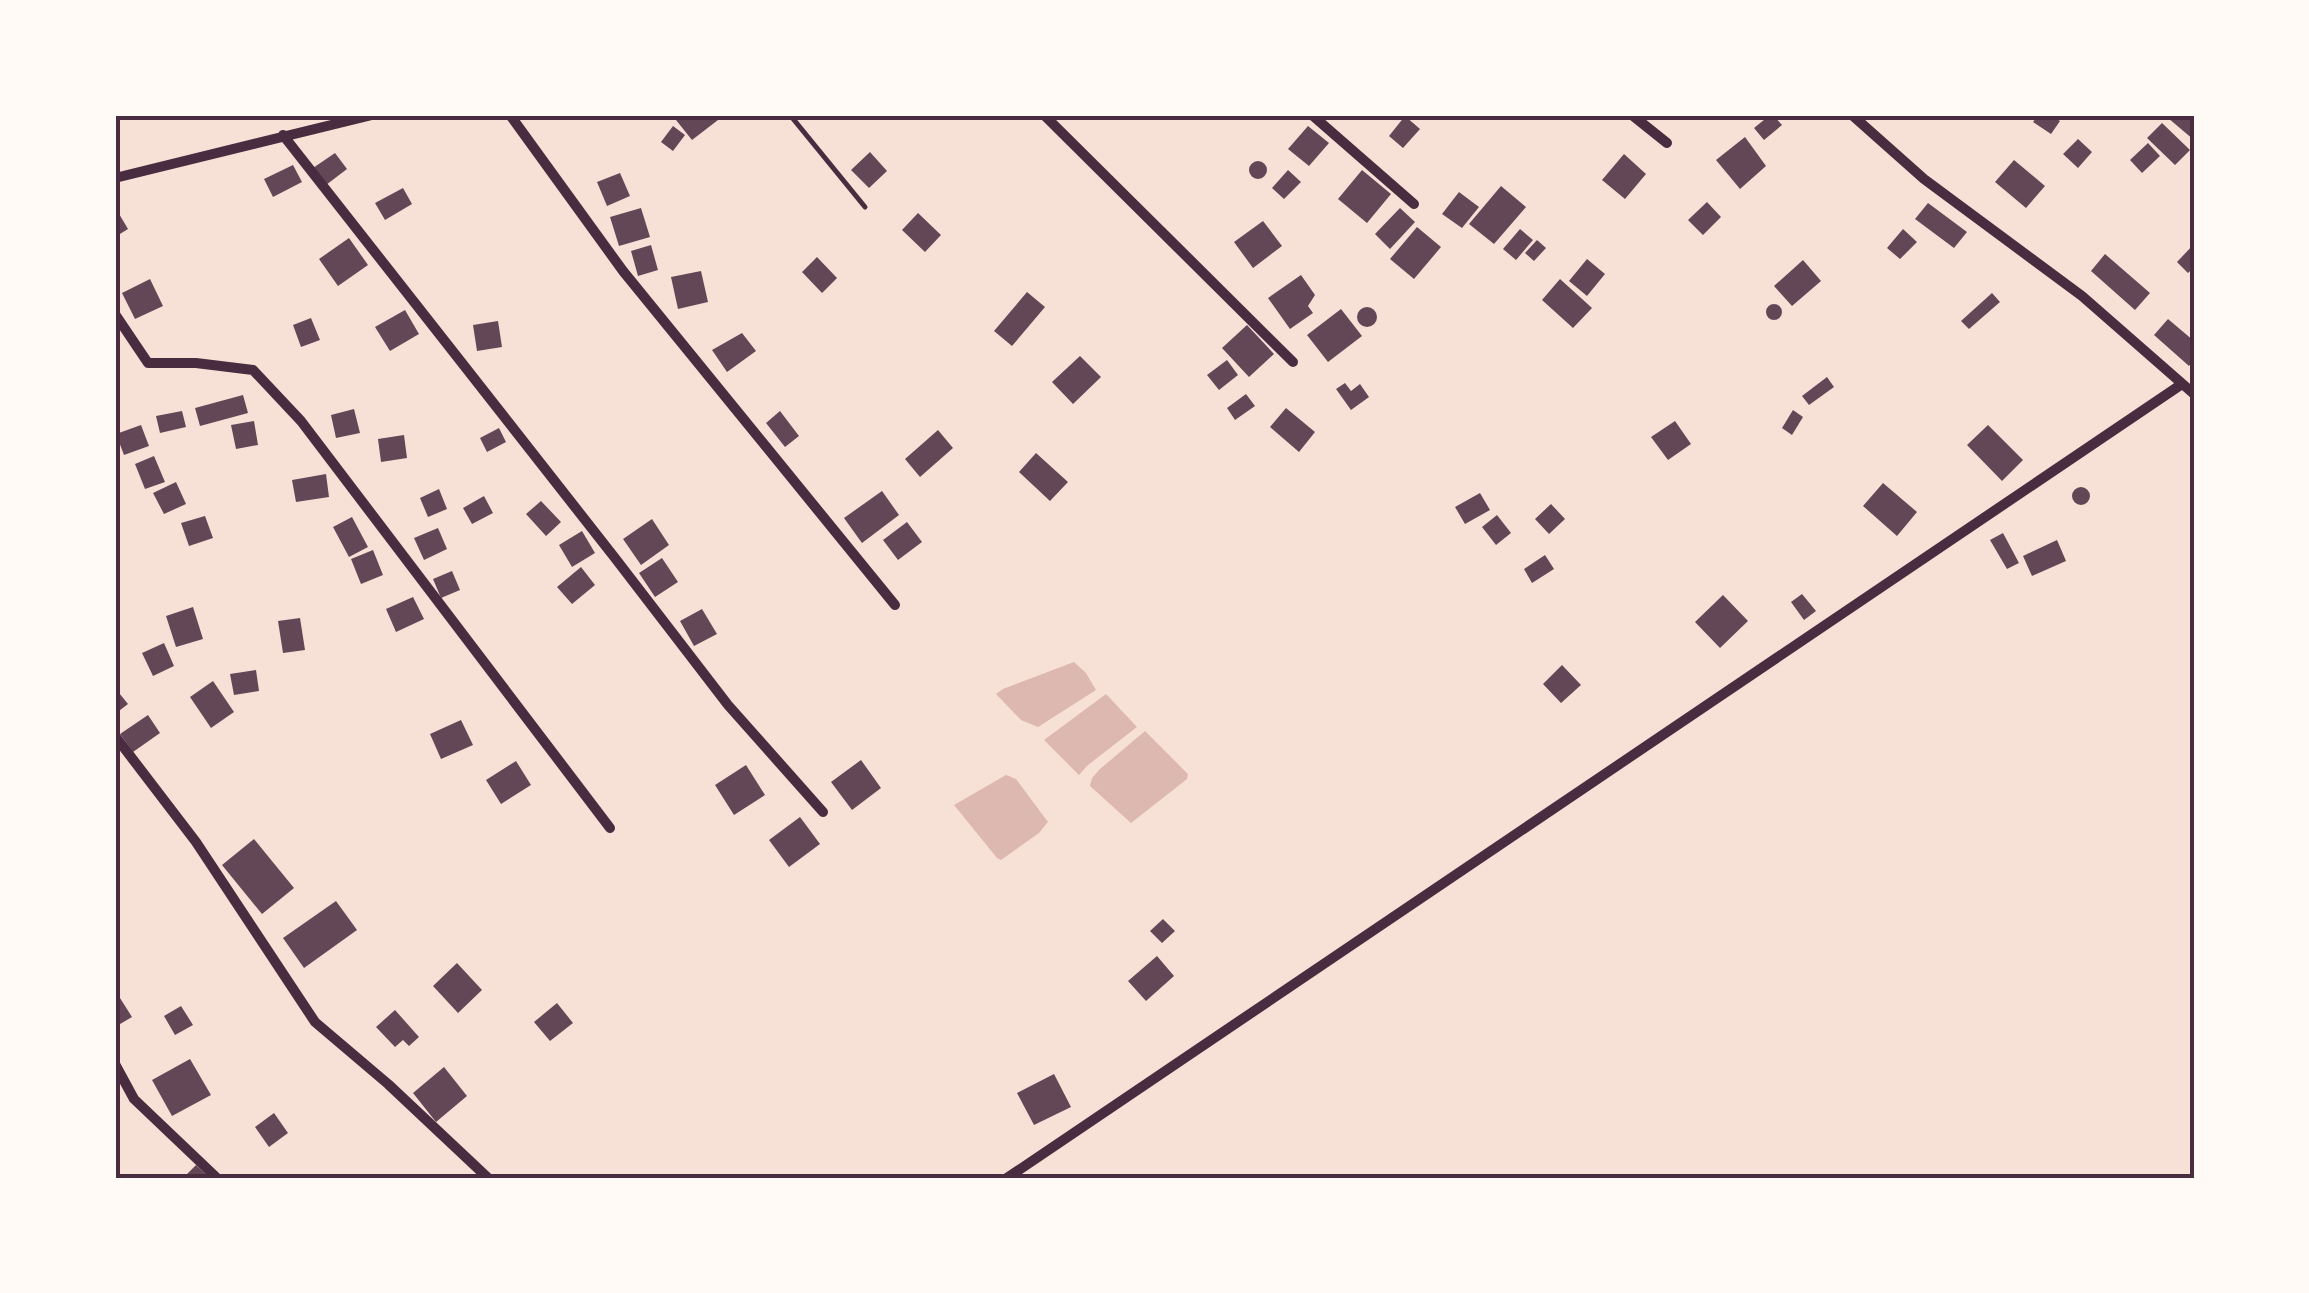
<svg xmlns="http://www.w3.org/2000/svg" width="2309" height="1293" viewBox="0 0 2309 1293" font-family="Inter,sans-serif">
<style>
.water{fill:#dcb8b0}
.building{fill:#644757}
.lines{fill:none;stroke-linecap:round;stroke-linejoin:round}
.service{stroke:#4a2c40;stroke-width:5}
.minor{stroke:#4a2c40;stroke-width:10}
.neatline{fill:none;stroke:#4a2c40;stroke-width:4}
</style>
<rect width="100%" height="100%" fill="#f7e1d7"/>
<!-- water -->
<path class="water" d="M1074,662L1086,673L1096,690L1038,727L1021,720L996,694L1003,689Z
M1106,694L1137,727L1088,765L1079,775L1044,740Z
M1145,731L1188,774L1187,779L1131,823L1090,786L1092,778L1100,769Z
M1006,775L1016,779L1048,822L1039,833L1001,860L997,858L954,805Z"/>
<!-- building -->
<path class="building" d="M672,115H715L718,120L692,140Z
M1770,115H1773L1782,125L1764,140L1754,128Z
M2038,115H2051L2060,121L2051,134L2033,122Z
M2170,115H2194V140L2168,118Z
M1405,116L1420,129L1403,148L1389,136Z
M2162,123L2190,150L2175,165L2147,138Z
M673,126L685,135L673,151L661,142Z
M1308,126L1329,143L1309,166L1288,149Z
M1745,137L1766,166L1740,189L1716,160Z
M2078,139L2092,152L2078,168L2063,154Z
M2148,143L2160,156L2142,173L2130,160Z
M870,152L887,171L869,188L851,170Z
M335,153L347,169L326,185L313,168Z
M1624,154L1646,174L1625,199L1602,180Z
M2014,160L2045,186L2026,208L1995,182Z
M1249 170a9 9 0 1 1 18 0a9 9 0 1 1-18 0Z
M293,165L302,182L273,197L264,179Z
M1288,170L1301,182L1284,199L1272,188Z
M1362,170L1391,194L1367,223L1338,199Z
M620,173L630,196L607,206L597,182Z
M1501,186L1526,207L1494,244L1469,224Z
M403,188L412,204L385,220L375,203Z
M1459,192L1479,207L1462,228L1442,214Z
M1707,202L1721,217L1703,235L1688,220Z
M1928,203L1967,232L1954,248L1915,219Z
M115,207L128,229L115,237Z
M641,208L650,237L619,246L610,217Z
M1400,208L1415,222L1390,249L1375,234Z
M918,213L941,235L925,252L902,230Z
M1263,221L1282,246L1253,268L1234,242Z
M1417,227L1441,247L1414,279L1390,259Z
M1520,229L1533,240L1516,260L1503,249Z
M1903,229L1917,242L1900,259L1887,248Z
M349,238L368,265L338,286L319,259Z
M1537,240L1546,248L1534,261L1525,253Z
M2194,244V267L2188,273L2177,262Z
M651,245L658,270L638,276L631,251Z
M2105,254L2150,293L2135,310L2091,271Z
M817,257L837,278L822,293L802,272Z
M1587,259L1605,274L1587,296L1569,281Z
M1803,260L1821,281L1792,306L1774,286Z
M701,271L708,302L678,309L671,277Z
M1301,275L1315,295L1308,306L1313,313L1290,329L1268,298Z
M150,279L163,306L135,319L122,293Z
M1560,279L1592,308L1573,328L1542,300Z
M1027,292L1045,307L1012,346L994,331Z
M1992,293L2000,302L1969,329L1961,321Z
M1766 312a8 8 0 1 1 16 0a8 8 0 1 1-16 0Z
M1357 317a10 10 0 1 1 20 0a10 10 0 1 1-20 0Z
M1341,309L1362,336L1328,362L1307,335Z
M405,310L419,334L390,351L375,327Z
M311,318L320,340L301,347L293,325Z
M2168,319L2194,341V360L2189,366L2154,335Z
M498,321L502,347L477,351L473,325Z
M1247,325L1274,354L1249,377L1222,348Z
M742,333L756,351L727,372L712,350Z
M1080,356L1101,377L1073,404L1052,382Z
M1227,360L1238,375L1219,390L1207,375Z
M1827,377L1834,387L1809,405L1802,396Z
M1345,383L1351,391L1360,384L1369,397L1351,410L1336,389Z
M1246,394L1255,406L1235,420L1227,408Z
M243,395L248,413L200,426L195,408Z
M1286,408L1315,432L1299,452L1270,427Z
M354,409L360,433L336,438L331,415Z
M1793,410L1803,417L1792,435L1782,428Z
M182,411L186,427L160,433L156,416Z
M780,411L799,436L785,447L766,423Z
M254,421L258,445L236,449L231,425Z
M1675,421L1691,444L1668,460L1651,437Z
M141,425L149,446L124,455L116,434Z
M1988,425L2023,460L2002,481L1967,445Z
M499,428L506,442L487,452L480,438Z
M938,430L953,448L920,477L905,459Z
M404,435L407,458L381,462L378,439Z
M1036,453L1068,482L1050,501L1019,472Z
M154,456L165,482L145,489L135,464Z
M326,474L329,497L296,502L292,480Z
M176,482L186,504L164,514L153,493Z
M1883,483L1917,512L1897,536L1863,506Z
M2072 496a9 9 0 1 1 18 0a9 9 0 1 1-18 0Z
M439,489L447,509L428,517L420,498Z
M882,491L899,515L862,543L844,518Z
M1480,493L1490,510L1465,524L1455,507Z
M484,496L493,513L472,524L463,508Z
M541,501L561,522L546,536L526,514Z
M1551,504L1565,519L1549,534L1535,519Z
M1497,515L1511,533L1496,545L1482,527Z
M205,516L213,538L189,546L181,523Z
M352,517L368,547L349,557L333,527Z
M652,519L669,545L641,565L623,539Z
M907,522L922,542L898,560L883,540Z
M438,528L447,549L424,560L414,538Z
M582,531L595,553L572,567L559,545Z
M2003,533L2019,563L2007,569L1990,540Z
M2057,540L2066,561L2032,576L2023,556Z
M373,550L383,575L361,584L351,559Z
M1545,555L1554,569L1532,583L1524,569Z
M662,558L678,582L655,597L639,573Z
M581,567L595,585L572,604L557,587Z
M452,571L460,590L441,598L433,579Z
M1802,594L1816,611L1804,620L1791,602Z
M1723,595L1748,621L1720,648L1695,622Z
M413,597L424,619L396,632L386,609Z
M193,607L203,639L176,647L166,616Z
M702,609L717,634L694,646L680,621Z
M300,618L305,650L283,653L278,621Z
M164,643L174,666L153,676L142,653Z
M1562,665L1581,685L1561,703L1543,684Z
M256,670L259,691L234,695L230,674Z
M213,681L234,712L211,728L190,697Z
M115,688L128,704L115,714Z
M148,715L160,733L133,752L120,734Z
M461,720L473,745L441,759L430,734Z
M861,760L881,788L852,810L831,782Z
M516,761L531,785L501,804L486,780Z
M746,765L765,795L734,815L715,785Z
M800,817L820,844L789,867L769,840Z
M254,839L294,888L262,914L222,865Z
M336,901L357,930L304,968L283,938Z
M1163,919L1175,931L1162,943L1150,931Z
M1157,956L1174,976L1146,1001L1128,981Z
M457,963L482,990L458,1013L433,986Z
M120,998L132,1017L115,1027V1001Z
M557,1003L573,1023L550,1041L534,1022Z
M181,1006L193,1025L175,1035L164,1016Z
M395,1010L419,1037L409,1046L403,1040L395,1047L376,1027Z
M190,1059L211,1095L172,1116L152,1080Z
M444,1067L467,1096L436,1122L413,1093Z
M1054,1074L1071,1107L1034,1125L1017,1093Z
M274,1113L288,1133L269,1147L255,1127Z
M196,1165L210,1178H183Z"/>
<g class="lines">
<!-- service -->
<path class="service" d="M790,115L865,207"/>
<!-- minor -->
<path class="minor" d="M510,115L623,271L895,605
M1044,115L1293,362
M1312,115L1414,204
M1632,115L1667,143
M1852,115L1924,179L2082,296L2194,394
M283,135L615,558L728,705L823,812
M115,178L372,115
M115,314L148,363H196L253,370L301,421L610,828
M115,736L196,842L315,1022L388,1084L488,1178
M115,1064L134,1099L217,1178
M1007,1178L2182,384"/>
</g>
<!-- border -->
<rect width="2309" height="1293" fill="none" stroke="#fffaf5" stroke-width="235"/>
<rect x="118" y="118" width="2074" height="1058" class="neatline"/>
</svg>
